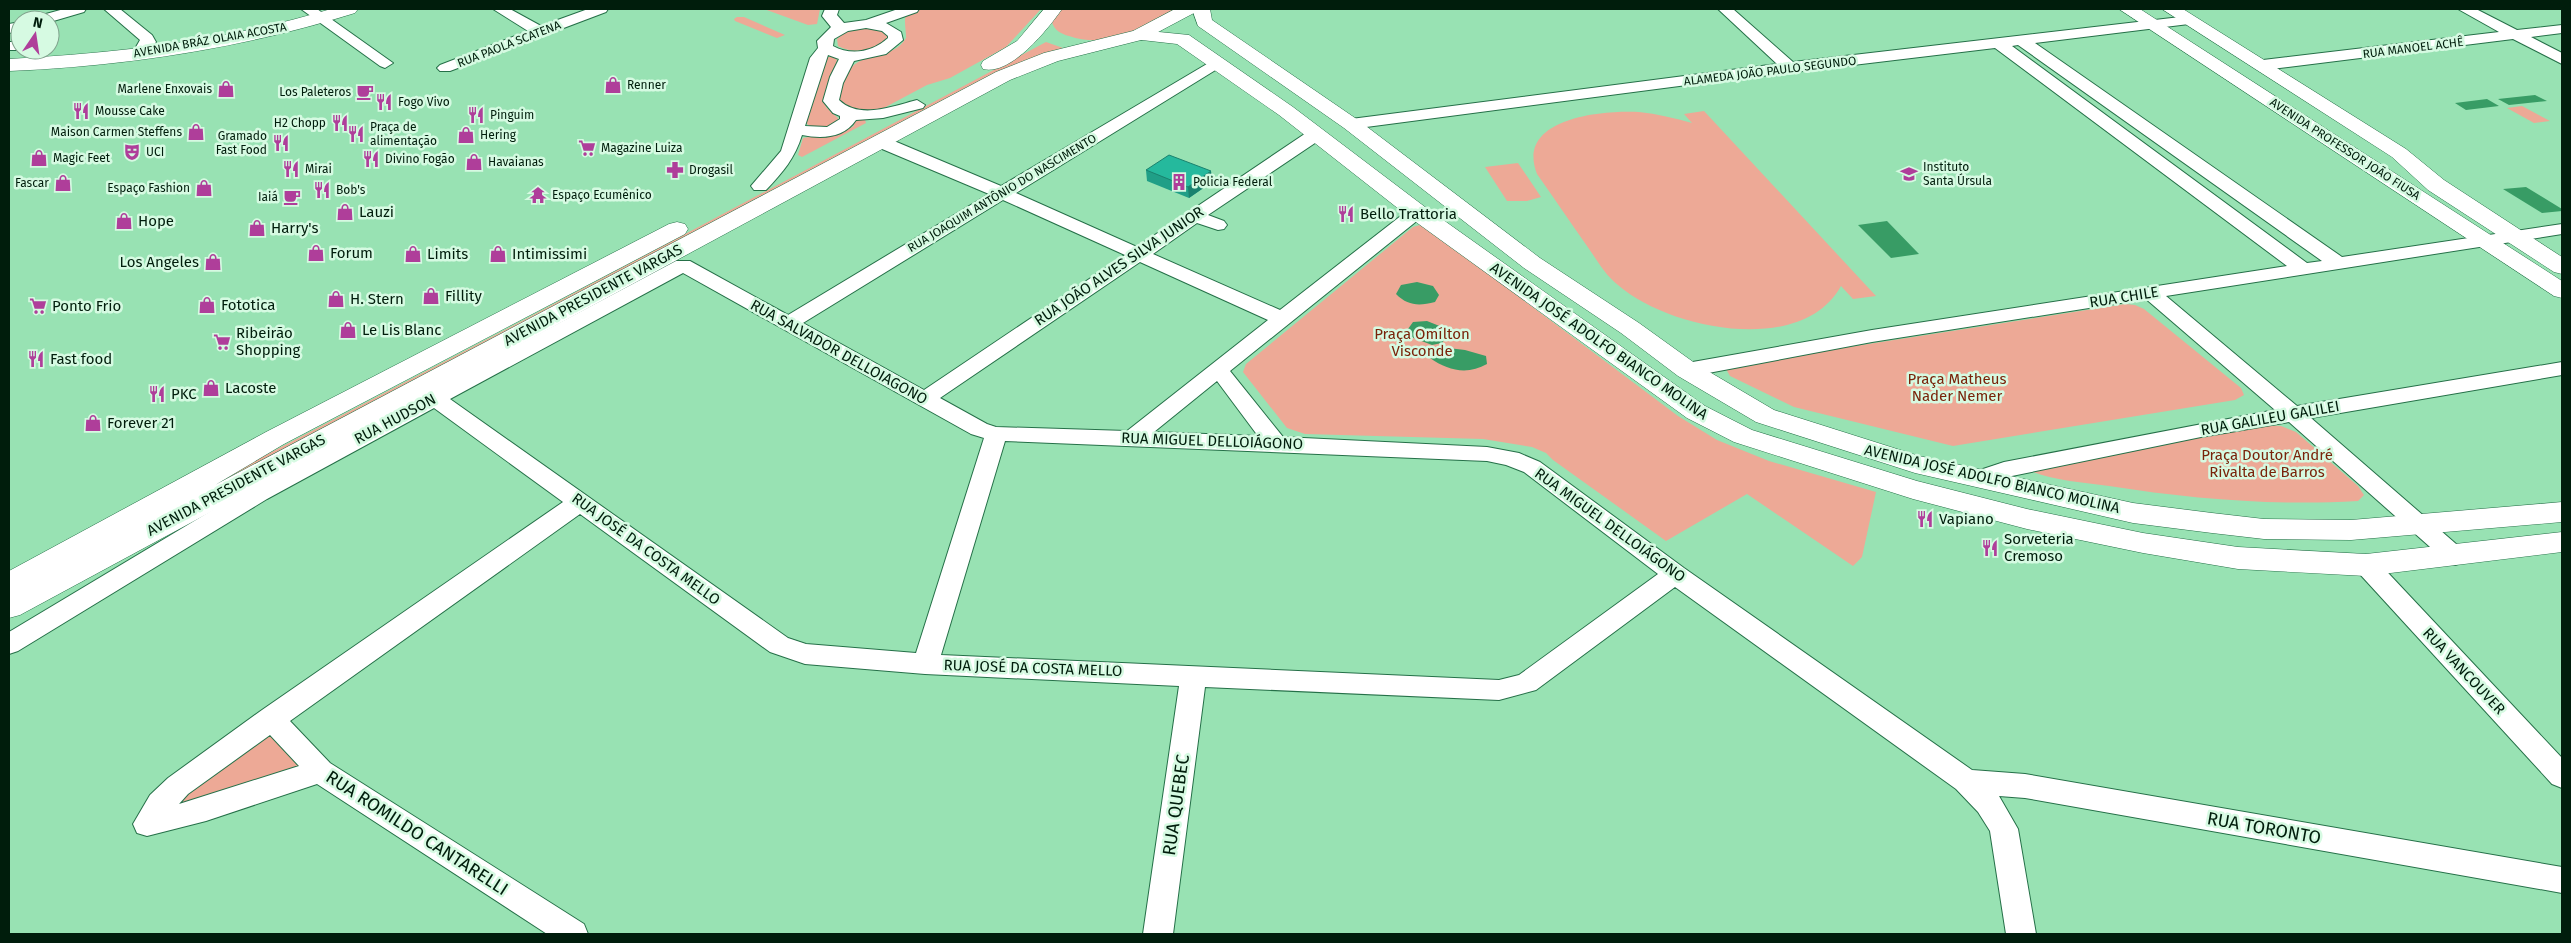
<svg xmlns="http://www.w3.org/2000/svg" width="2571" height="943" viewBox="0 0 2571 943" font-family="'Fira Sans',sans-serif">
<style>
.green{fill:#eda996}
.water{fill:#389c65}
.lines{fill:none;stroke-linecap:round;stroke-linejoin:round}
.street-casing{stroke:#257048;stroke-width:2}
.secondary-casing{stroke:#257048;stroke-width:1}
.primary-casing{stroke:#257048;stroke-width:1}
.street{fill:#fff;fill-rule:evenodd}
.secondary{fill:#fff;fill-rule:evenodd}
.primary{fill:#fff;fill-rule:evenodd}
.wall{fill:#209f87}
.shaded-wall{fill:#1a826e}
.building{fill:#25b99d;stroke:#1a826e}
.labels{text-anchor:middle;stroke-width:5;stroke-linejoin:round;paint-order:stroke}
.far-street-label{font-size:12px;fill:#001d0c;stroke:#d6fae2}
.far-poi-label{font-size:12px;fill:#001d0c;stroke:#d6fae2;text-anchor:start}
.poi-label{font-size:15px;fill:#001d0c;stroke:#d6fae2;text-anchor:start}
.street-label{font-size:15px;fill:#001d0c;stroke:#d6fae2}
.park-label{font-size:15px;fill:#79230a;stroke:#d6fae2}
.near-street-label{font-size:18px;fill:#001d0c;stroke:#d6fae2}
</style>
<rect width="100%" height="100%" fill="#98e2b3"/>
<!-- green -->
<path class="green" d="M764,9H820L817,24L808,25Z
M922,9H1041L1006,47L950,78L927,85L880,110L861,112L840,104L837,97C841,88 844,75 851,68C866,51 893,60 906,38C906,21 899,12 922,9Z
M1061,9H1177C1144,27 1109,50 1069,36C1061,34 1054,30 1052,22Z
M737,17H744L785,35L777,38L735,21L734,19Z
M860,28L881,30L888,36L887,40C872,50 854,55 838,46L837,39L845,32Z
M1046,42L1063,48L105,544L9,596V591L27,580L520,322Z
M827,57H834L837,60L825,101L826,107L840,120L835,127L813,129L806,123Z
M2522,106L2550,121L2534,123L2507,108Z
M1704,111L1876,296L1853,299L1841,286C1802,357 1668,329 1618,285C1605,275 1597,260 1587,246C1570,222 1554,198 1537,174C1515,118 1602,110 1639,112C1657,114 1675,118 1692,123L1684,114Z
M856,120H865L866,123L802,157L798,155L803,138L843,131L854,126L852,122Z
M1518,163L1541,197L1527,201H1507L1485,167Z
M1420,225L1426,227L1678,416L1717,440L1769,461L1876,492L1862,557L1853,566L1747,494L1666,541L1553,460L1546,453L1532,447L1483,439L1305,434L1287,428L1243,372L1246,364L1413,227Z
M2125,304L2135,305L2144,309L2241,388L2244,395L2235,400L1953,446L1794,407L1730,376L1726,369L1733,365Z
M2265,425L2281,426L2296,432L2358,486L2364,495L2358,501C2274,506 2192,499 2109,486C2083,482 2055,481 2031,471V466Z
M266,723L314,771L157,816Z"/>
<!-- water -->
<path class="water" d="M2535,95L2547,101L2509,105L2498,99Z
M2487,99L2499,106L2466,110L2455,103Z
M2526,187L2562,209V211L2542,213L2503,189Z
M1887,221L1919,254L1891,258L1858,225Z
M1417,282L1433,286L1439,295L1435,302C1419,306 1408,306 1396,294L1401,285Z
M1427,321L1442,327L1447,336L1442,343L1432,345L1411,337L1408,329L1413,322Z
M1448,348L1465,350L1486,356L1487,364C1468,375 1448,371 1430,358L1435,352Z"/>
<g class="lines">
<!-- street casing -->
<g class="street-casing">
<path id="street" d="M64,9H86L84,12L50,22L33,20L35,17Z
M104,9H120L152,35L156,42L145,57H135L132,54L140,40Z
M301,9H317L393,63L385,68L380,66Z
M493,9H510L541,26L588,9H608L606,12L450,71H440L437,68L440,65L528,31Z
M825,9H839L837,15L844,23L866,20L898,9H919L917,12L886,23L901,32L903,40L886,54L854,61L843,83L839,100C860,120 893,106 917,100L925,105L923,108L883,118L856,120C844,138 822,139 802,135C795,158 783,172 766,190H754L751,186L781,151L810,58L818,48L817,41L831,27L822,16ZM866,28L882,31L888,36V38C873,52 851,56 833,46L834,39L848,31ZM828,55L839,59L830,77L823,101L833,113L840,116V119L827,127L805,126Z
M1718,9H1733L1793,62L2189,16L2194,17L2196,20L2189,24L2035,43L2342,257L2562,224V234L2166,296L2297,406L2562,362V375L2311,418L2463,550L2467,556L2463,562L2455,565L2447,562L2289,422L2201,437L2007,477L1979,486L1971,483L1968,478L1971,473L2004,462L2275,410L2146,299L1872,342L1687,377L1680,375L1677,370L1680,365L1687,363L1872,330L2287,266L1995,48L1710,82L1351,129L1343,124L1351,119L1777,64ZM2018,45L2322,261L2307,263L2012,46Z
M2458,9H2476L2517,30L2562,25V33L2531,37L2562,53V64L2513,39L2263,70L2255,65L2263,60L2499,32Z
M20,22V31L9,33V24Z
M9,42H20V50H26H9Z
M1217,58L1225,63L1222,66L1016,193L1137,247L1309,131H1321L1323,135L1321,139L1208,215L1224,221L1227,225L1224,229L1218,230L1197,223L1153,254L1280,310L1411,208H1423L1426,212L1423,216L1230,371L1283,437L1487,447L1519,453L1540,462L1684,568L1972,770L2025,774L2562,867V893L2025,798L1999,796L2018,829L2036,934H2006L1990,831L1978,812L1956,789L1675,587L1536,690L1499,700L1205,687L1173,934H1143L1179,686L925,674L805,664L770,652L580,514L290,721L330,763L584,924L588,934H547L317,784L206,821L147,836L137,833L133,824L150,795L168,778L262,710L563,502L434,408L267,499L18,651L9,654V632L251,487L676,261H690L788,315L989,194L875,146L873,142L875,138H887L1001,186ZM1003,200L1125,255L924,390L803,323ZM1140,262L1268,320L1127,431L996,427L987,424L940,398ZM683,273L971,434L984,438L916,653L806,644L788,638L450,399ZM1217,381L1258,436L1154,432ZM1005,441L1487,461L1506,465L1524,472L1658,574L1519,675L1499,680L941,655ZM270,735L299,766L179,804L188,794Z
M2366,556L2375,559L2562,758V788L2552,784L2357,571L2354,565L2357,559Z"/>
</g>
<!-- secondary casing -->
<g class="secondary-casing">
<path id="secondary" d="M331,9H358L355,13C243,48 127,66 9,71V59C118,53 226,41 331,9Z
M1192,9H1210L1212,20L1358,120L1540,258L1639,323L1696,364L1774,410L1919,456L2133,503L2212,513L2264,519L2351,520L2562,502V522L2351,540L2264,539L2212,533L2133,523L1915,473L1756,422L1678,376L1621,333L1524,268L1344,128L1198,26Z
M2119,9H2140L2562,281V298L2554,296Z
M2162,9H2183L2406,149L2444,180L2562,257V274L2554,272L2428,190L2392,157Z
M1139,30L1189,35L1293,107L1425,207L1705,406L1752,430L1917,481L2027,509L2143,533L2238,547L2366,554L2562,532V552L2366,576L2238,569L2143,553L2027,529L1913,499L1734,442L1687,418L1409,217L1279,115L1177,44L1133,39L1130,35L1133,31Z"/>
</g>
<!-- primary casing -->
<g class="primary-casing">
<path id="primary" d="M1044,9H1062C1048,29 1011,76 983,69L981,65L983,61L1017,41Z
M1175,9H1197L1194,13L1145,39L1058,61L1010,80L20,615L9,618V571L266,432L669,224L677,222L685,224L688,229L685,234L284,444L215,485L996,72L1044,53L1133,31Z"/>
</g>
<!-- street -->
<use href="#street" class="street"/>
<!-- secondary -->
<use href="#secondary" class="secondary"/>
<!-- primary -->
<use href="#primary" class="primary"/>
</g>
<!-- wall -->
<path class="wall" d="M1146,170L1211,171L1212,182L1189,198L1147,181Z"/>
<!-- shaded-wall -->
<path class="shaded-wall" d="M1211,171L1212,182L1189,198L1188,187Z"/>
<!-- building -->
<path class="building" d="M1169,155L1211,171L1188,187L1146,170Z"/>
<!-- icons -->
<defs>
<g id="shop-bare" transform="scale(1.35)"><path d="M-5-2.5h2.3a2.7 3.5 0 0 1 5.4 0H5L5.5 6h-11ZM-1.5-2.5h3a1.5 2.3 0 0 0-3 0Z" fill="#af3e9a" stroke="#d6fae2" stroke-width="2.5" paint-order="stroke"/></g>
<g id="cafe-bare" transform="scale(1.35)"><path d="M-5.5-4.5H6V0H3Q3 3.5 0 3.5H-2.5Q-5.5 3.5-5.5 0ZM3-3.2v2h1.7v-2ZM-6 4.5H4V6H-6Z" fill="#af3e9a" stroke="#d6fae2" stroke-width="2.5" paint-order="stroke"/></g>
<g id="restaurant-bare" transform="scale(1.35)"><path d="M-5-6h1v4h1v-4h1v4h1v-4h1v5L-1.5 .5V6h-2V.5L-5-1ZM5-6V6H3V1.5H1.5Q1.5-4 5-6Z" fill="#af3e9a" stroke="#d6fae2" stroke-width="2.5" paint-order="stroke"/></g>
<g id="supermarket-bare" transform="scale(1.35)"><path d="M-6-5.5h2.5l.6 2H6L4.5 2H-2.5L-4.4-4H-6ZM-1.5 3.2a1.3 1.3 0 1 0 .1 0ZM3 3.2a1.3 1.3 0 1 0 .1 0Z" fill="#af3e9a" stroke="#d6fae2" stroke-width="2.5" paint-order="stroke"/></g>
<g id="theatre-bare" transform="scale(1.35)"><path d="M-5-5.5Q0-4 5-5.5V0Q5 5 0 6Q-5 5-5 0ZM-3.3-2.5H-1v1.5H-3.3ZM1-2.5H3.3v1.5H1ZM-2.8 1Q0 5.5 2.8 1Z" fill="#af3e9a" stroke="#d6fae2" stroke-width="2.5" paint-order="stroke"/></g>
<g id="pharmacy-bare" transform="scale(1.35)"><path d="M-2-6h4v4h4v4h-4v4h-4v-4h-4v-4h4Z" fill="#af3e9a" stroke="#d6fae2" stroke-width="2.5" paint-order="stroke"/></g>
<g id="school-bare" transform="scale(1.35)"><path d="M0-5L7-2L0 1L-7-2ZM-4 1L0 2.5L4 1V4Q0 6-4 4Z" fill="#af3e9a" stroke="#d6fae2" stroke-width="2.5" paint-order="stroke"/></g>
<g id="building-bare" transform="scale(1.35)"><path d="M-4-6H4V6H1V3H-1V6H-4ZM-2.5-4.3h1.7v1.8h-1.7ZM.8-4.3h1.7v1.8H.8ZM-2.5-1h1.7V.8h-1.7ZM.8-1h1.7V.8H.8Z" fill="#af3e9a" stroke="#d6fae2" stroke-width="2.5" paint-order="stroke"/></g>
<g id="temple-bare" transform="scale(1.35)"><path d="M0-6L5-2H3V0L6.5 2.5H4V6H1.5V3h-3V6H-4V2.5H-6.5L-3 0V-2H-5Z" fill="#af3e9a" stroke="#d6fae2" stroke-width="2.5" paint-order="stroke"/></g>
</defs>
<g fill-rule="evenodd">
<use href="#shop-bare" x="613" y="85"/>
<use href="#shop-bare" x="226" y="89"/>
<use href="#cafe-bare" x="365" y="92"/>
<use href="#restaurant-bare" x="384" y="102"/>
<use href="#restaurant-bare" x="81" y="111"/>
<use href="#restaurant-bare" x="476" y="115"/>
<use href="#restaurant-bare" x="340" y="123"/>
<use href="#shop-bare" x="196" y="132"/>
<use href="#restaurant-bare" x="356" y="134"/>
<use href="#shop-bare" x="466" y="135"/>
<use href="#restaurant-bare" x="281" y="143"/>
<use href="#supermarket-bare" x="587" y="148"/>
<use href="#theatre-bare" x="132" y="152"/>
<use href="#shop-bare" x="39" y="158"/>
<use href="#restaurant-bare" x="371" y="159"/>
<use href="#shop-bare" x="474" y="162"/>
<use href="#restaurant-bare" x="291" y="169"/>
<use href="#pharmacy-bare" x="675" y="170"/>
<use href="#school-bare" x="1909" y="174"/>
<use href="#building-bare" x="1179" y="182"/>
<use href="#shop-bare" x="63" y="183"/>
<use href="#shop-bare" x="204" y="188"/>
<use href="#restaurant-bare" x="322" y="190"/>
<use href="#temple-bare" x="538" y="195"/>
<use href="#cafe-bare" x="292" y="197"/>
<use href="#shop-bare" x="345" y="212"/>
<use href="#restaurant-bare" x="1346" y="214"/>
<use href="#shop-bare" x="124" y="221"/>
<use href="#shop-bare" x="257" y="228"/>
<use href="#shop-bare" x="316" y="253"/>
<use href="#shop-bare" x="413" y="254"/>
<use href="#shop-bare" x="498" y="254"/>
<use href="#shop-bare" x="213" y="262"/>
<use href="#shop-bare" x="431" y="296"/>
<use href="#shop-bare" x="336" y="299"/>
<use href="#shop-bare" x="207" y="305"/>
<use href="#supermarket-bare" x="38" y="306"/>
<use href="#shop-bare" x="348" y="330"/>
<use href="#supermarket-bare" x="222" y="342"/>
<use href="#restaurant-bare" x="36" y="359"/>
<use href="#shop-bare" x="211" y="388"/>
<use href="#restaurant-bare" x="157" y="394"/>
<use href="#shop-bare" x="93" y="423"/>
<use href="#restaurant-bare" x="1925" y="519"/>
<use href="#restaurant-bare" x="1990" y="548"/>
</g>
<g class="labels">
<!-- far-street labels -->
<g class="far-street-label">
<text transform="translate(210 40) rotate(-10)" y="4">AVENIDA BRÁZ OLAIA ACOSTA</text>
<text transform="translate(509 44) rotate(-21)" y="4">RUA PAOLA SCATENA</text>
<text transform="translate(2413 48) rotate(-7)" y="4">RUA MANOEL ACHÊ</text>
<text transform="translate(1770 71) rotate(-7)" y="4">ALAMEDA JOÃO PAULO SEGUNDO</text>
<text transform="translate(2345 149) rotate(33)" y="4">AVENIDA PROFESSOR JOÃO FIUSA</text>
<text transform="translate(1002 193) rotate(-31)" y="4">RUA JOAQUIM ANTÔNIO DO NASCIMENTO</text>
</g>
<!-- far-poi labels -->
<g class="far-poi-label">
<text x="627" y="89">Renner</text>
<text x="212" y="93" text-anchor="end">Marlene Enxovais</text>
<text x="351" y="96" text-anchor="end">Los Paleteros</text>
<text x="398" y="106">Fogo Vivo</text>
<text x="95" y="115">Mousse Cake</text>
<text x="490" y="119">Pinguim</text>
<text x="326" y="127" text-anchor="end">H2 Chopp</text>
<text x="370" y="131">Praça de<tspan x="370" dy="14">alimentação</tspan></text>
<text x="182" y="136" text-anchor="end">Maison Carmen Steffens</text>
<text x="480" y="139">Hering</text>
<text x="267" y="140" text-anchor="end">Gramado<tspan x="267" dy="14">Fast Food</tspan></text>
<text x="601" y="152">Magazine Luiza</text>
<text x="146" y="156">UCI</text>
<text x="53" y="162">Magic Feet</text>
<text x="385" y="163">Divino Fogão</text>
<text x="488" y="166">Havaianas</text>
<text x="1923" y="171">Instituto<tspan x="1923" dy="14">Santa Úrsula</tspan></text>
<text x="305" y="173">Mirai</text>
<text x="689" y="174">Drogasil</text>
<text x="1193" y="186">Policia Federal</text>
<text x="49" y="187" text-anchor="end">Fascar</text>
<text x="190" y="192" text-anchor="end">Espaço Fashion</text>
<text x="336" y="194">Bob's</text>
<text x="552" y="199">Espaço Ecumênico</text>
<text x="278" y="201" text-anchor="end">Iaiá</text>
</g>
<!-- poi labels -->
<g class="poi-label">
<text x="359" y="217">Lauzi</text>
<text x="1360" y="219">Bello Trattoria</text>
<text x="138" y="226">Hope</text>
<text x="271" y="233">Harry's</text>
<text x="330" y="258">Forum</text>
<text x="427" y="259">Limits</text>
<text x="512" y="259">Intimissimi</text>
<text x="199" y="267" text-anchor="end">Los Angeles</text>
<text x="445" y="301">Fillity</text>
<text x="350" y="304">H. Stern</text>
<text x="221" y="310">Fototica</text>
<text x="52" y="311">Ponto Frio</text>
<text x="362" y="335">Le Lis Blanc</text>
<text x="236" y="338">Ribeirão<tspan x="236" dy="17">Shopping</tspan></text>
<text x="50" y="364">Fast food</text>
<text x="225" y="393">Lacoste</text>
<text x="171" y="399">PKC</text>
<text x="107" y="428">Forever 21</text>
<text x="1939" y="524">Vapiano</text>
<text x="2004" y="544">Sorveteria<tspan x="2004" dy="17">Cremoso</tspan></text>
</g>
<!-- street labels -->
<g class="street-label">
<text transform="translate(1119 266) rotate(-34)" y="5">RUA JOÃO ALVES SILVA JUNIOR</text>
<text transform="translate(593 295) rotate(-28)" y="5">AVENIDA PRESIDENTE VARGAS</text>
<text transform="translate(2124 297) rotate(-9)" y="5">RUA CHILE</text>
<text transform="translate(1599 341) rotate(35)" y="5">AVENIDA JOSÉ ADOLFO BIANCO MOLINA</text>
<text transform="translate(839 352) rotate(29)" y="5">RUA SALVADOR DELLOIAGONO</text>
<text transform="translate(2270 418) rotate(-10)" y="5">RUA GALILEU GALILEI</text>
<text transform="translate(395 419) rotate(-28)" y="5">RUA HUDSON</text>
<text transform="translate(1212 441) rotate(2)" y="5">RUA MIGUEL DELLOIÁGONO</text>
<text transform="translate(1992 479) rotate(13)" y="5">AVENIDA JOSÉ ADOLFO BIANCO MOLINA</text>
<text transform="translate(236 485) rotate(-28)" y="5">AVENIDA PRESIDENTE VARGAS</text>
<text transform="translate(1610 525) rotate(36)" y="5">RUA MIGUEL DELLOIÁGONO</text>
<text transform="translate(646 549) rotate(36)" y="5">RUA JOSÉ DA COSTA MELLO</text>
<text transform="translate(1033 668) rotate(2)" y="5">RUA JOSÉ DA COSTA MELLO</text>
<text transform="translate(2464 671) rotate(47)" y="5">RUA VANCOUVER</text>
</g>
<!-- park labels -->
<g class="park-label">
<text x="1422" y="339">Praça Omílton<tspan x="1422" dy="17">Visconde</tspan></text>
<text x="1957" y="384">Praça Matheus<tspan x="1957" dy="17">Nader Nemer</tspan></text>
<text x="2267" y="460">Praça Doutor André<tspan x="2267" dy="17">Rivalta de Barros</tspan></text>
</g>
<!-- near-street labels -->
<g class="near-street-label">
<text transform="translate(1176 805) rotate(-82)" y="6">RUA QUEBEC</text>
<text transform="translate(2264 828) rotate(10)" y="6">RUA TORONTO</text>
<text transform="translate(417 833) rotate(33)" y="6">RUA ROMILDO CANTARELLI</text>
</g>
</g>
<!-- border -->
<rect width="2571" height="943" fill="none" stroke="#001d0c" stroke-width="20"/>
<!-- north arrow -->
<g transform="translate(35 35) rotate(13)"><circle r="24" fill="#d6fae2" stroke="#80a28c"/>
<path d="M0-4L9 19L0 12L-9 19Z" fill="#af3e9a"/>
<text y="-8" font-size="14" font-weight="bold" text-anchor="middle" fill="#001d0c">N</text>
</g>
</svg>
